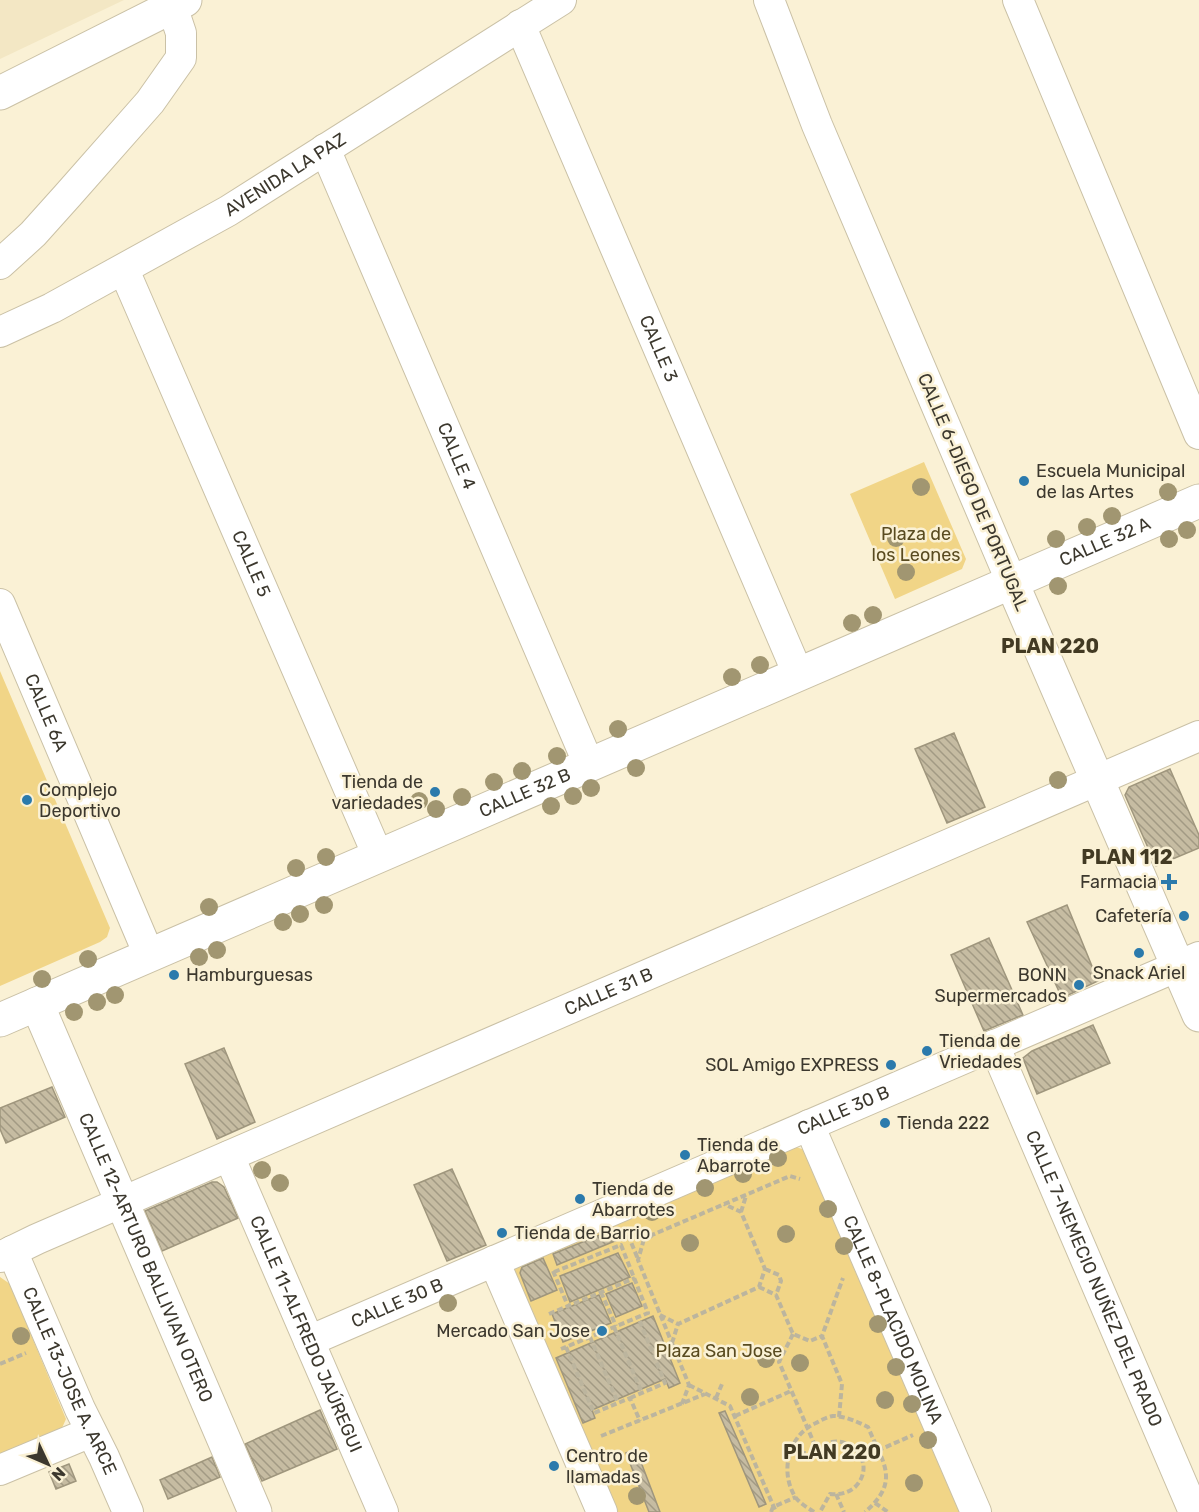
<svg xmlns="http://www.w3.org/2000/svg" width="1199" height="1512" viewBox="0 0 1199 1512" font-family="Rubik,sans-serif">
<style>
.built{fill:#f3e7c4}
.park{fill:#f1d587}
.building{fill:url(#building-back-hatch);stroke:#9f967d;stroke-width:1.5}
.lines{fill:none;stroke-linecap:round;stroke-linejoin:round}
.minor-casing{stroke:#cac1a6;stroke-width:32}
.tertiary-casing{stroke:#cac1a6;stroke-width:35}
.secondary-casing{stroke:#cac1a6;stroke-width:35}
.path{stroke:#bcb59e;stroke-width:4;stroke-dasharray:6 3;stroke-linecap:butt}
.minor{stroke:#fff;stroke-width:30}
.tertiary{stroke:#fff;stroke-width:33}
.secondary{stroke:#fff;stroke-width:33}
.tree{fill:#a19671}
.poi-dot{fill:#2b7aac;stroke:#faf1d5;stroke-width:2}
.labels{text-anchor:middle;stroke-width:5;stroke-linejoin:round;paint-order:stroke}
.street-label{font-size:18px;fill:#3c382e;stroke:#faf1d5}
.poi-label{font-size:18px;fill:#3c382e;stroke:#faf1d5;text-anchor:start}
.park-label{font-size:18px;fill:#594b20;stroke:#faf1d5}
.neighbourhood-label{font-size:20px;font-weight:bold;fill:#423a23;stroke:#faf1d5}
</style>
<defs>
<pattern id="building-back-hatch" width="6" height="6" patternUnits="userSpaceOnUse" patternTransform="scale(1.5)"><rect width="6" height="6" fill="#c6bca2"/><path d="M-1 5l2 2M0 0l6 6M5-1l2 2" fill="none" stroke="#a29a84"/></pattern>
</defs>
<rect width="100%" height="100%" fill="#faf1d5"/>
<!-- built -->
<path class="built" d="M0,0H124L0,59Z"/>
<!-- park -->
<path class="park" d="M924,462L966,559L962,569L895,599L850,494Z
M0,671L110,928L107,937L100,942L0,986Z
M793,1146L805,1150L963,1512H614L513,1271L514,1267Z
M0,1277L10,1284L66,1419L62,1428L0,1456Z"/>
<!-- building -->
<path class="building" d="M954,733L985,807L947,823L915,749Z
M1170,769L1199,835V848L1156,866L1125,795L1129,787Z
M1067,905L1098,981L1062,998L1027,922Z
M989,938L1023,1015L984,1031L951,955Z
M1093,1025L1110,1063L1037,1094L1023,1058L1032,1051Z
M224,1048L255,1122L217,1139L185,1064Z
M52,1087L65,1117L6,1143L0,1129V1108Z
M452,1169L486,1245L447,1261L414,1185Z
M212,1182H217L224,1187L238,1218L162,1251L145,1211Z
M617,1228L622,1238L557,1265L553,1254Z
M618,1253L630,1277L570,1302L560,1276Z
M543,1258L557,1290L531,1301L520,1273L522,1267Z
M632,1283L642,1306L616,1317L606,1294Z
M599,1295L611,1323L563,1342L552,1314Z
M653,1316L680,1383L669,1388L665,1379L592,1410L595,1418L583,1423L556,1358Z
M320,1410L337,1449L262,1481L245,1444Z
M725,1411L766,1504L759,1507L719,1413Z
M636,1449L660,1512H649L626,1453Z
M212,1457L220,1477L168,1499L160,1480Z
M69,1464L76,1481L56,1489L49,1472Z"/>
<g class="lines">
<!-- minor casing -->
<g class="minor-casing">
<g id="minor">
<path d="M769,0L817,125L1012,583"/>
<path d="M1018,0L1199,434"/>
<path id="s1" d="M520,25L798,674"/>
<path id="s2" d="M325,149L589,765"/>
<path d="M0,264L33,234L68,195L150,102L181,58V33L170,0"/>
<path id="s3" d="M124,270L378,856"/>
<path id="s4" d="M0,332L52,308L228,211L561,0"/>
<path id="s5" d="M0,604L149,955"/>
<path id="s6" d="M994,1045L1194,1512"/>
<path id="s7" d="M809,1125L976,1512"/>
<path id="s8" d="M229,1156L383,1512"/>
<path id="s9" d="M12,1251L80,1409L104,1457L128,1512"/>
<path id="s10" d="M0,1257L37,1239L1199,736"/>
<path d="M494,1261L602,1512"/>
<path id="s11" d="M309,1341L1199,957"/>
<path d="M0,1470L91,1432"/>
</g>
</g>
<!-- tertiary casing -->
<g class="tertiary-casing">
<g id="tertiary">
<path d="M1012,583L1199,1015"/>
<path id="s12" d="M37,1004L255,1512"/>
<path id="s13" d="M0,1020L1199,501"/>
</g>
</g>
<!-- secondary casing -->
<g class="secondary-casing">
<path id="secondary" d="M0,93L185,0"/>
</g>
<!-- path -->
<path class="path" d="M741,1212L746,1196
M642,1229L652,1235L790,1176L800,1179
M628,1235L638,1259
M652,1236L644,1239L638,1260L689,1385L682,1404
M765,1269L779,1275L781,1281L776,1295
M553,1271L568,1306
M554,1272L621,1245L648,1313L561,1349
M759,1287L776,1295L793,1334L810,1341L822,1336
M601,1292L616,1326
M549,1314L635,1278
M660,1315L678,1324
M614,1327L642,1393
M793,1334L779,1362L817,1450
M590,1337L618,1403
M672,1343L678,1324L759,1287L765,1269L741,1212L724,1204
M566,1347L594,1413L630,1398L640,1421
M0,1364L26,1353
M689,1385L730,1406L776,1512
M630,1398L665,1383L638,1317
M716,1398L722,1384
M735,1416L791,1391
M839,1417L842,1384L822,1336L843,1278
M601,1436L705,1394
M791,1450L813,1455C838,1421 881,1459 856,1486C849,1493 840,1495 830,1494L820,1512
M861,1458L913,1435
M836,1494L844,1512
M875,1503L888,1512
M771,1512L773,1507L796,1497
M814,1512C808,1508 801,1504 796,1498C779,1473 788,1435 816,1423C821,1420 827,1417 833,1416C845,1416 858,1422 868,1427C883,1463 901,1481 865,1512"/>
<!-- minor -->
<use href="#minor" class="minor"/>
<!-- tertiary -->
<use href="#tertiary" class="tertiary"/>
<!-- secondary -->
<use href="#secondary" class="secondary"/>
</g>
<!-- trees -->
<g class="tree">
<circle cx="921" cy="487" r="9"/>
<circle cx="1168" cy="492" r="9"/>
<circle cx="1112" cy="516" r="9"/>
<circle cx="1087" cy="527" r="9"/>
<circle cx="1187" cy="530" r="9"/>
<circle cx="896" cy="538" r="9"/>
<circle cx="1056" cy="539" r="9"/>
<circle cx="1169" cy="539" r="9"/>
<circle cx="906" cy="572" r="9"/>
<circle cx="1058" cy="586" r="9"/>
<circle cx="873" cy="615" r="9"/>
<circle cx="852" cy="623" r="9"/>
<circle cx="760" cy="665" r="9"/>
<circle cx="732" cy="677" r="9"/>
<circle cx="618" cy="729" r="9"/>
<circle cx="557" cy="756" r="9"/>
<circle cx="636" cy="768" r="9"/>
<circle cx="522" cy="771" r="9"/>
<circle cx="1058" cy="780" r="9"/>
<circle cx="494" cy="782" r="9"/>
<circle cx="591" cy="788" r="9"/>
<circle cx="573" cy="796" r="9"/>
<circle cx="462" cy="797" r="9"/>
<circle cx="419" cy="801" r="9"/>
<circle cx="551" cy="806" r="9"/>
<circle cx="436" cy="809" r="9"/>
<circle cx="326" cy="857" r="9"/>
<circle cx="296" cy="868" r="9"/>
<circle cx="324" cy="905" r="9"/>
<circle cx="209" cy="907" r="9"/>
<circle cx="300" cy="914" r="9"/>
<circle cx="283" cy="922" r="9"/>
<circle cx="217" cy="950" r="9"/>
<circle cx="199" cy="957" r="9"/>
<circle cx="88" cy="959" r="9"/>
<circle cx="42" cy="979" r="9"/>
<circle cx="115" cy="995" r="9"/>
<circle cx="97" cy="1002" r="9"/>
<circle cx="74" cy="1012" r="9"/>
<circle cx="778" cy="1158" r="9"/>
<circle cx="262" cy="1170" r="9"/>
<circle cx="743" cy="1174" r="9"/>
<circle cx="280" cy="1183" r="9"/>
<circle cx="705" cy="1188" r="9"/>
<circle cx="828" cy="1209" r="9"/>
<circle cx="652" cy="1212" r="9"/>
<circle cx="786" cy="1234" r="9"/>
<circle cx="690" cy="1243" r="9"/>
<circle cx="844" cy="1246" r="9"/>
<circle cx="448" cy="1303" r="9"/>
<circle cx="878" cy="1324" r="9"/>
<circle cx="21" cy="1336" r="9"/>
<circle cx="766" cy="1359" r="9"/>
<circle cx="800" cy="1363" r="9"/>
<circle cx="896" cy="1367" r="9"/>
<circle cx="750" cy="1397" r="9"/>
<circle cx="885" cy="1400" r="9"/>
<circle cx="912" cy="1404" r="9"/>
<circle cx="928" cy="1440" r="9"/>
<circle cx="914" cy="1483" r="9"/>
<circle cx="637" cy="1496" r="9"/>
</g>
<!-- markers -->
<g class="poi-dot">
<circle cx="1024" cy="481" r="6"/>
<circle cx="435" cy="792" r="6"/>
<circle cx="27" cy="800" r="6"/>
<path d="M1166 873h6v6h6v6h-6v6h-6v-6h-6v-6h6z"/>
<circle cx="1184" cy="916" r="6"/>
<circle cx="1139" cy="953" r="6"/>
<circle cx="174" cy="975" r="6"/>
<circle cx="1079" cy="985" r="6"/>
<circle cx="927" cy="1051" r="6"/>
<circle cx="891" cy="1065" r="6"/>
<circle cx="885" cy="1123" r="6"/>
<circle cx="685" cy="1155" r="6"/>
<circle cx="580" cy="1199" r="6"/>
<circle cx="502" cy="1233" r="6"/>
<circle cx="602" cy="1331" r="6"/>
<circle cx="554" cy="1466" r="6"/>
</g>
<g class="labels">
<!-- street labels -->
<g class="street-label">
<text dy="6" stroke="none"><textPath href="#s4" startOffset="326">AVENIDA LA PAZ</textPath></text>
<text dy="6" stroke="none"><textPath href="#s1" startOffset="352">CALLE 3</textPath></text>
<text dy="6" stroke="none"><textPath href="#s2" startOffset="334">CALLE 4</textPath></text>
<text transform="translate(973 492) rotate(67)" y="6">CALLE 6-DIEGO DE PORTUGAL</text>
<text dy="6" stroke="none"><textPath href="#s13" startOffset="1204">CALLE 32 A</textPath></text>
<text dy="6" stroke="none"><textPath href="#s3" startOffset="320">CALLE 5</textPath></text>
<text dy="6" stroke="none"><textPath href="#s5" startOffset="118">CALLE 6A</textPath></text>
<text dy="6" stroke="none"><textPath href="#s13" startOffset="572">CALLE 32 B</textPath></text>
<text dy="6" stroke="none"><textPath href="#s10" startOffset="664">CALLE 31 B</textPath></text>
<text dy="6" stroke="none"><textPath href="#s11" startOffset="582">CALLE 30 B</textPath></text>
<text dy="6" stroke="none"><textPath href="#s12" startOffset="276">CALLE 12-ARTURO BALLIVIAN OTERO</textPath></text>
<text dy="6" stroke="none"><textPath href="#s6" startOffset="254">CALLE 7-NEMECIO NUÑEZ DEL PRADO</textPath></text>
<text dy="6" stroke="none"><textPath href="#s11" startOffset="96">CALLE 30 B</textPath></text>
<text dy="6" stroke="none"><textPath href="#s7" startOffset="212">CALLE 8-PLACIDO MOLINA</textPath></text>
<text dy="6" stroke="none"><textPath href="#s8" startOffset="194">CALLE 11-ALFREDO JAÚREGUI</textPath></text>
<text dy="6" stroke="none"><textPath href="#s9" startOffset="142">CALLE 13-JOSE A. ARCE</textPath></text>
</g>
<!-- poi labels -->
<g class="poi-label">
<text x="1036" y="477">Escuela Municipal<tspan x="1036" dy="21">de las Artes</tspan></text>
<text x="423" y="788" text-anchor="end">Tienda de<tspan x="423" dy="21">variedades</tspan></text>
<text x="39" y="796">Complejo<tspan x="39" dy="21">Deportivo</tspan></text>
<text x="1157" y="888" text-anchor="end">Farmacia</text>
<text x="1172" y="922" text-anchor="end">Cafetería</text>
<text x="1139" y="979" text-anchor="middle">Snack Ariel</text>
<text x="186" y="981">Hamburguesas</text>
<text x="1067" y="981" text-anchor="end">BONN<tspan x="1067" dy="21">Supermercados</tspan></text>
<text x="939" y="1047">Tienda de<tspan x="939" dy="21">Vriedades</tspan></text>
<text x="879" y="1071" text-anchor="end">SOL Amigo EXPRESS</text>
<text x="897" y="1129">Tienda 222</text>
<text x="697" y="1151">Tienda de<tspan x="697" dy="21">Abarrote</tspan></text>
<text x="592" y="1195">Tienda de<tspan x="592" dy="21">Abarrotes</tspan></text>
<text x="514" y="1239">Tienda de Barrio</text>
<text x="590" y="1337" text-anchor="end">Mercado San Jose</text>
<text x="566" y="1462">Centro de<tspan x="566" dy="21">llamadas</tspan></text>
</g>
<!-- park labels -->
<g class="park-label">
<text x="916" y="540">Plaza de<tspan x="916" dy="21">los Leones</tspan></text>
<text x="719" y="1357">Plaza San Jose</text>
</g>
<!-- neighbourhood labels -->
<g class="neighbourhood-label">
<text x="1050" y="653">PLAN 220</text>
<text x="1127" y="864">PLAN 112</text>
<text x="832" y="1459">PLAN 220</text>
</g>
</g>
<!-- north arrow -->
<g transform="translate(48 1464) rotate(134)" stroke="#faf1d5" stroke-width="4.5" paint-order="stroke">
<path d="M0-4.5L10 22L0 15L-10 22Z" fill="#3c382e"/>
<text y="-9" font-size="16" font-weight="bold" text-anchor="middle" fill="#3c382e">N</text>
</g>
</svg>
